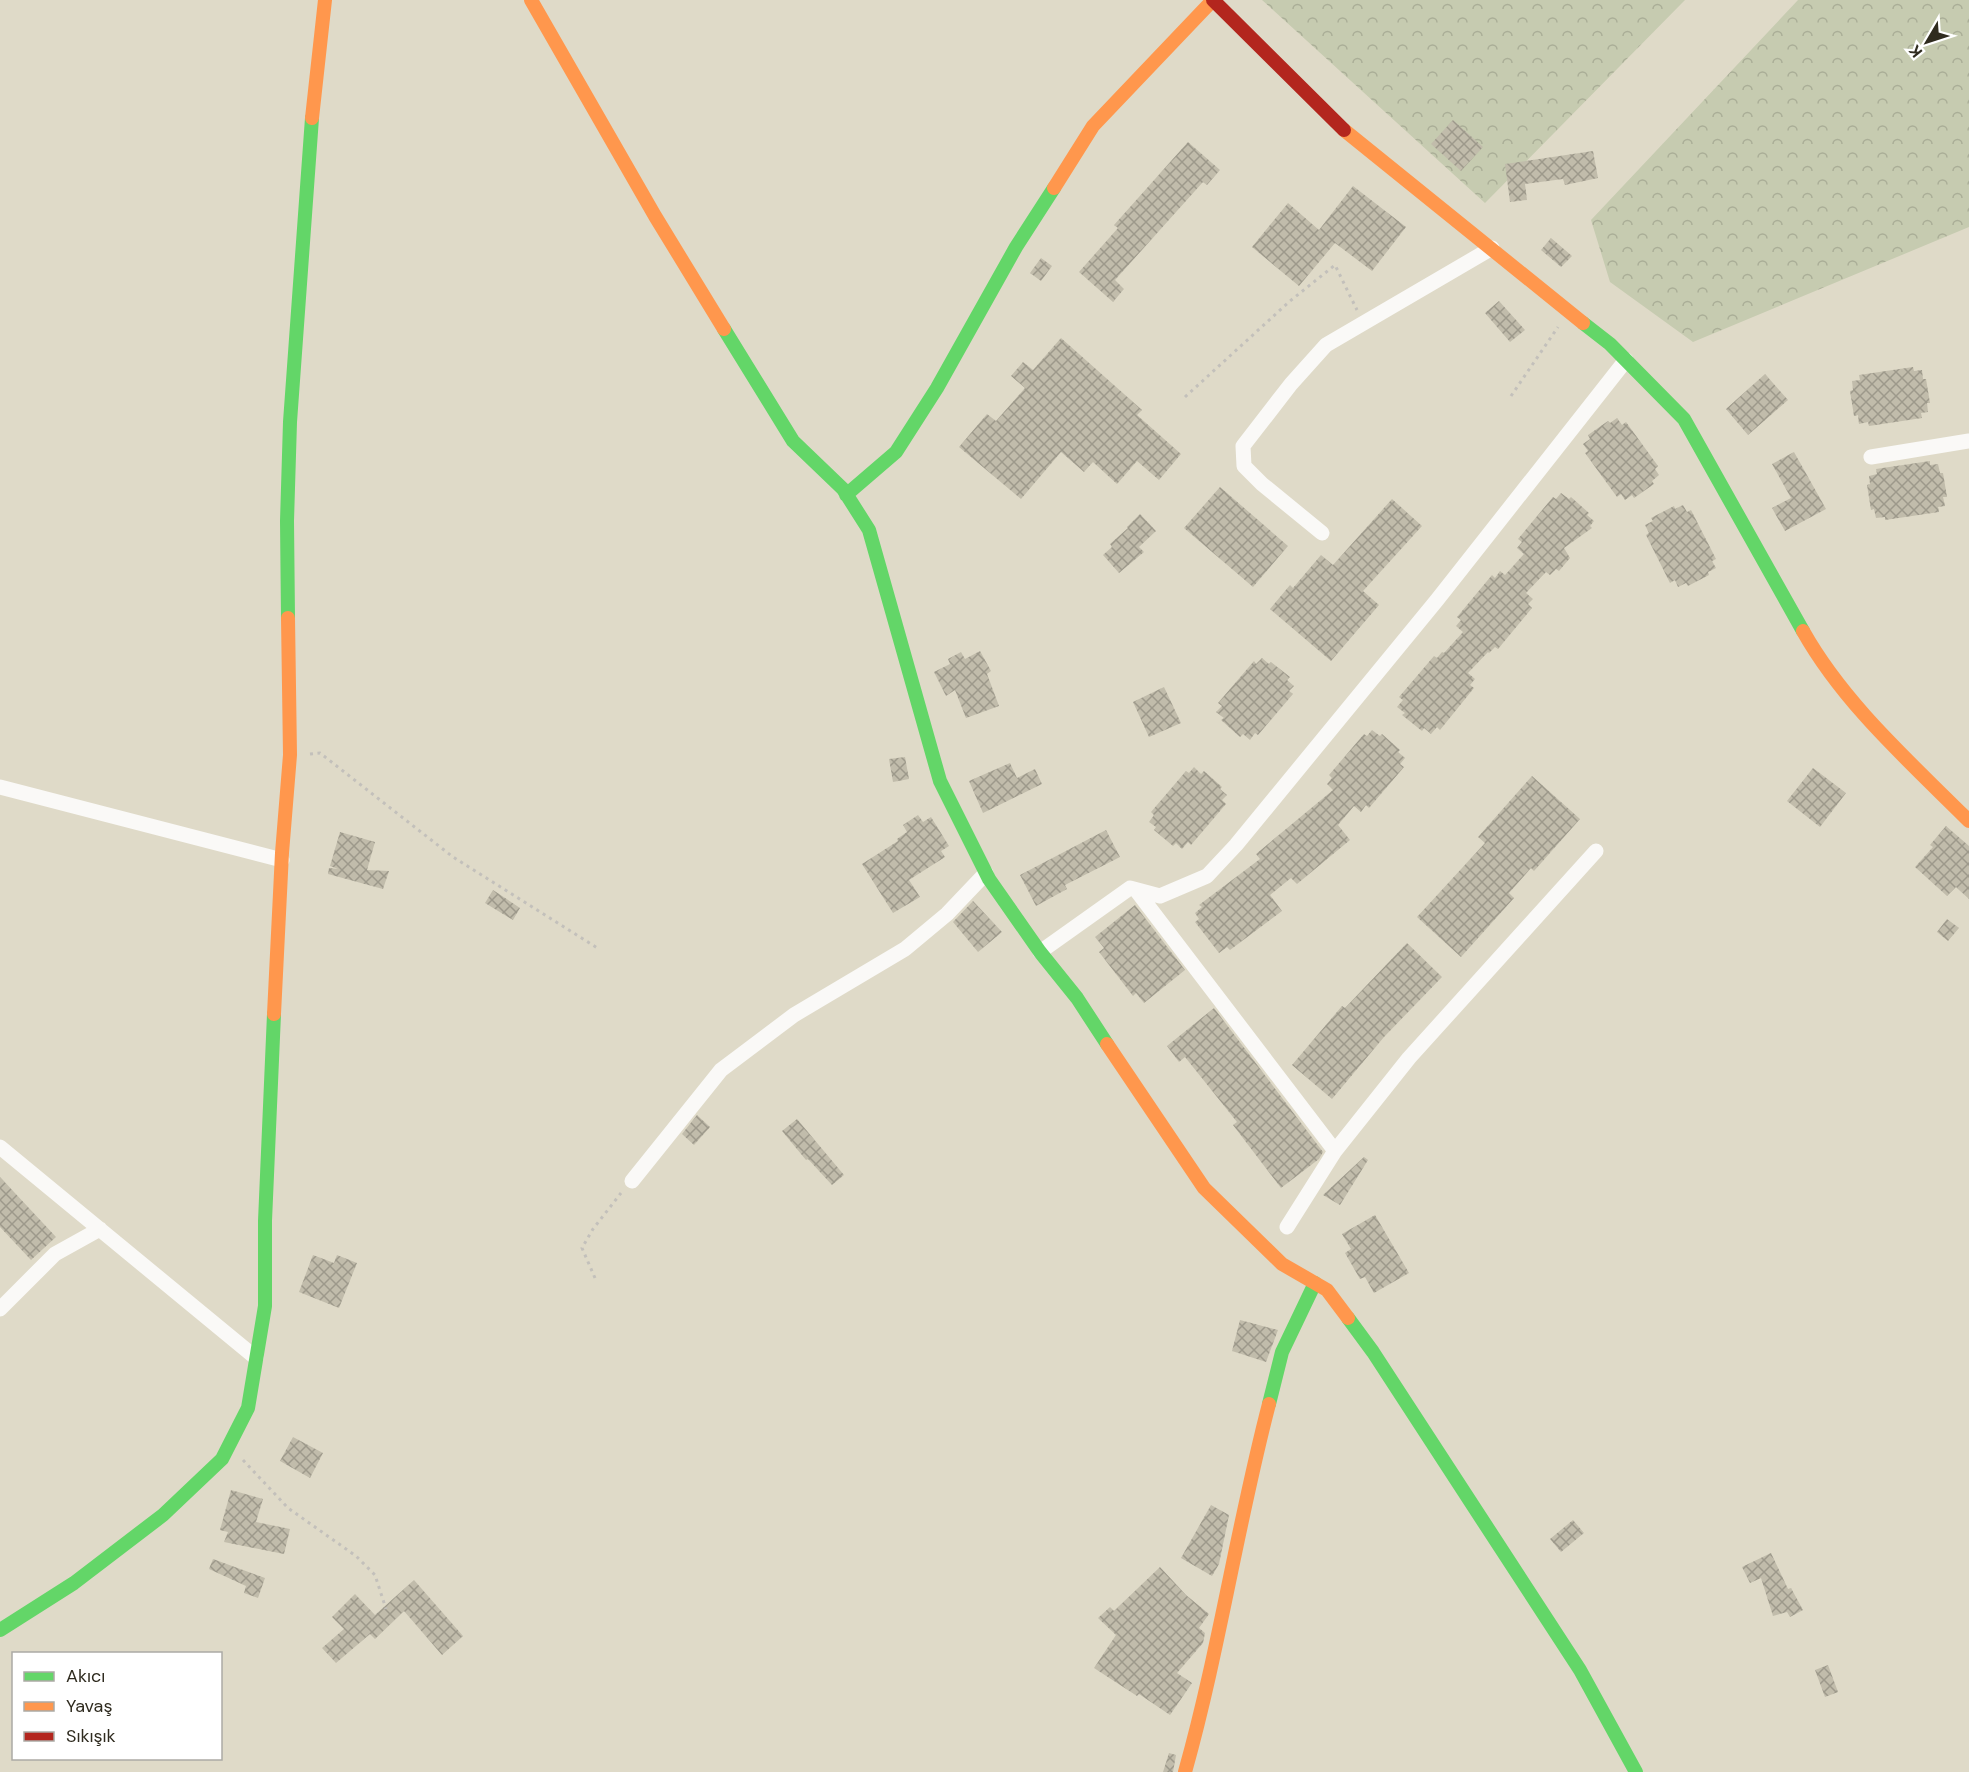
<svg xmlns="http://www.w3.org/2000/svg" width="1969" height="1772" viewBox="0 0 1969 1772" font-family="'DM Sans',sans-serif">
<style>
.forest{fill:url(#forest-crowns)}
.building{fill:url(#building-cross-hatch)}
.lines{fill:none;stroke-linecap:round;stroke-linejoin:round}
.path{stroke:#c3c0bb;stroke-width:3;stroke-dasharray:3 4.5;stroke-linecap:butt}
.street{stroke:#faf9f7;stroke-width:15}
.fast{stroke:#63d668;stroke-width:14}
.slow{stroke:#ff974d;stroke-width:14}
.jam{stroke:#b3261e;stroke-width:14}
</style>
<defs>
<pattern id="forest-crowns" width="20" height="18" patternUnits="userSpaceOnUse" patternTransform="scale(1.5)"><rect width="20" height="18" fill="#c6cbb0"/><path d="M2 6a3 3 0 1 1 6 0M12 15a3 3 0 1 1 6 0" fill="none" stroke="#aaae97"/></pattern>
<pattern id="building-cross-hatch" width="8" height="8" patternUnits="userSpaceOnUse" patternTransform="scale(1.5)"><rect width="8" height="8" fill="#c1bcab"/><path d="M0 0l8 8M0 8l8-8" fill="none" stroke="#9d998b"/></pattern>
</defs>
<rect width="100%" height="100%" fill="#dfdac8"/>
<!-- forest -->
<path class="forest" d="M1262,0H1685L1485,203Z
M1798,0H1969V227L1693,342L1610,282L1591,220Z"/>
<!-- building -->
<path class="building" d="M1453,120L1483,147L1461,171L1431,144Z
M1188,142L1220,170L1207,185L1203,182L1115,280L1124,289L1113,302L1079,272L1118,228L1114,225Z
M1593,151L1598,178L1565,185L1563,179L1525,184L1527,200L1510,202L1505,164Z
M1353,186L1406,227L1372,271L1335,243L1299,286L1252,247L1288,203L1319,230Z
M1551,238L1572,256L1561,267L1541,250Z
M1041,258L1052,266L1041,281L1030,273Z
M1499,301L1525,330L1510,342L1485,313Z
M1061,338L1142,410L1137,415L1181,454L1159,480L1137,461L1117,484L1093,462L1084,472L1061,452L1021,499L959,447L987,414L996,421L1025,388L1011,376L1023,362L1033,370Z
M1913,367L1914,371L1922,370L1923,379H1926L1930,403H1927L1928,412L1921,413L1922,418L1869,426L1868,422L1859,424L1858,415L1854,416L1850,391L1853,390L1852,381L1860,380L1859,375Z
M1765,374L1788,400L1748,435L1726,409Z
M1617,418L1622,425L1626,422L1658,466L1655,469L1659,475L1652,481L1654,484L1634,498L1632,495L1625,500L1621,494L1617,497L1585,453L1588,451L1583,444L1590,439L1588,435L1608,421L1610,423Z
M1794,452L1826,509L1785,531L1772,508L1791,498L1772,464Z
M1930,461V465L1938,464L1940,473H1943L1947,497H1943L1945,506L1938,507L1939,512L1885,520V517L1876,518L1874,509L1871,510L1867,485L1870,484L1869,476L1877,474L1876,469Z
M1220,487L1288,546L1253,587L1184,528Z
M1561,493L1569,499L1571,497L1589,513L1587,515L1594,521L1590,526L1592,528L1564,548L1570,558L1559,571L1556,569L1550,575L1546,572L1526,593L1533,599L1528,604L1532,608L1498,649L1495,647L1489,653L1488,652L1468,673L1475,679L1470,685L1474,688L1440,730L1437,727L1431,734L1424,728L1422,731L1402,715L1405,713L1397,707L1403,700L1399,697L1434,656L1437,658L1442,652L1444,653L1463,632L1456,626L1461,620L1457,617L1492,575L1495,578L1500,571L1505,575L1524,554L1517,548L1522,542L1518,539L1553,497L1556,499Z
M1392,499L1422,526L1363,591L1379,605L1331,661L1270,609L1290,585L1293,588L1321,555L1333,565Z
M1683,505L1687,512L1691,510L1716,559L1712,561L1716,568L1708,572L1709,575L1688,586L1686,583L1678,587L1675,580L1670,583L1646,535L1649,533L1645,525L1653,521L1651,518L1674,506L1675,509Z
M1140,514L1156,531L1139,547L1144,552L1119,573L1103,555L1112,547L1110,544L1128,528L1127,527Z
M980,651L991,671L987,674L999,706L966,718L955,690L946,696L934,672L950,664L948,659L961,652L965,659Z
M1262,658L1269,664L1271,662L1290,677L1287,680L1294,686L1289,691L1293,694L1258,735L1255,733L1250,740L1243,734L1240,737L1221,720L1224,718L1216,712L1222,706L1218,703L1254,661L1256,664Z
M1164,687L1181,723L1149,737L1133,702Z
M1372,730L1380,736L1382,734L1400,750L1398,752L1405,758L1400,764L1404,767L1369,808L1366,805L1361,812L1354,806L1338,825L1350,840L1297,884L1291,878L1270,895L1282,911L1230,950L1227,947L1219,953L1195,922L1199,919L1195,913L1202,907L1199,905L1260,859L1256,854L1333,790L1327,784L1332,778L1329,775L1364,734L1367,736Z
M905,757L909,779L893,782L889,759Z
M1010,763L1017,778L1035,769L1042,784L983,813L969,781Z
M1194,767L1201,774L1204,771L1222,787L1220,789L1227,795L1222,800L1226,804L1191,845L1188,842L1182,849L1176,843L1173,846L1154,830L1156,827L1149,822L1154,815L1151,812L1186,771L1189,773Z
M1813,768L1846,793L1820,827L1787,801Z
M1532,776L1580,819L1534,871L1531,868L1509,893L1514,898L1461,957L1417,917L1485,843L1478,837Z
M918,815L923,822L931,817L949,846L941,851L945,857L909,880L920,897L893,913L862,864L898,841L897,839L907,832L903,825Z
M1946,826L1969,846V899L1956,887L1947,896L1915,867L1933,847L1930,845Z
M1106,830L1120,857L1065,885L1067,889L1036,906L1020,875Z
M340,832L375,842L367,870L389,871L383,889L328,874L329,868L338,869L330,866Z
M493,890L520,908L513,920L485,903Z
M973,901L1002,932L978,952L953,922Z
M1135,905L1185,970L1144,1003L1136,993L1133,996L1099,952L1104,948L1095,937Z
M1947,919L1959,928L1948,941L1937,932Z
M1407,943L1442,977L1384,1037L1332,1099L1292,1065L1342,1006L1345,1008Z
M1214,1008L1323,1152L1319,1159L1281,1188L1233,1125L1237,1122L1185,1057L1179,1062L1167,1046Z
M697,1115L710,1127L694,1145L682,1134Z
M797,1119L844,1175L832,1185L808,1159L806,1160L782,1131Z
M1364,1157L1368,1160L1340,1205L1323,1195Z
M0,1177L56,1237L31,1260L0,1227Z
M1375,1215L1409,1273L1374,1293L1365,1277L1360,1279L1345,1253L1351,1249L1342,1234Z
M313,1255L334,1263L337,1255L357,1263L339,1308L299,1292Z
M1240,1320L1278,1330L1266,1362L1232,1351Z
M293,1437L323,1453L310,1478L280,1461Z
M231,1490L263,1499L256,1522L290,1529L284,1554L224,1542L228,1532L220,1530Z
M1211,1505L1229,1515L1219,1564L1212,1576L1181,1558Z
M1573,1520L1584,1533L1561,1552L1550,1539Z
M1771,1553L1788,1589L1791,1588L1803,1610L1790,1617L1787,1612L1773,1616L1761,1578L1750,1583L1742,1567Z
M213,1559L265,1578L258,1598L244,1593L246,1586L209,1569Z
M1160,1567L1186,1595L1209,1614L1199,1628L1205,1633L1203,1643L1177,1673L1192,1683L1170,1715L1139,1694L1137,1696L1094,1668L1116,1635L1098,1618L1110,1607L1114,1611Z
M414,1580L463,1636L442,1655L404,1611L375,1639L370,1634L336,1663L322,1648L344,1629L332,1617L355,1594L375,1615Z
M1828,1665L1838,1692L1825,1697L1815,1670Z
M1169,1753L1176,1755L1173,1772H1163Z"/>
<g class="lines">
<!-- path -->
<path class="path" d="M1511,396L1558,327
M1185,397L1290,301L1335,265L1357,310
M310,754L320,753L453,857L599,949
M595,1278L582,1248L593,1229L621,1193
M243,1460L288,1508L356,1556L375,1575L386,1609"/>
<!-- street -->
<path class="street" d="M1871,457L1969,441
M1322,533L1262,484L1244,466L1243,446L1291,384L1326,345L1492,248
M0,787L282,860
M1136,890L1335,1151
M1040,952L1130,888L1160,896L1207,876L1236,845L1437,600L1626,360
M0,1147L256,1358
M632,1181L721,1070L794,1015L905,949L947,914L986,873
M1287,1227L1335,1151L1409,1058L1596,851
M0,1309L55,1254L100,1229"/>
<!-- fast -->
<path class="fast" d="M1583,323L1610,344L1684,419L1803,631
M724,329L793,441L843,489L869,530L940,781L989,879L1040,952L1077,998L1107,1044
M846,495L896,452L937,388L1016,247L1054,188
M288,618L287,521L290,422L312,118
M1348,1318L1373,1352L1580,1670L1636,1772
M1269,1404L1282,1352L1315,1283
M0,1630L74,1583L163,1515L222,1459L248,1408L265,1306V1221L274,1014"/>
<!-- slow -->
<path class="slow" d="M531,0L655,216L724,329
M312,118L325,0
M1344,130L1583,323
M1054,188L1093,126L1213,0
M1803,631C1844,704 1910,762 1969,821
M274,1014L282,853L290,755L288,618
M1107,1044L1204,1188L1282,1264L1327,1290L1348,1318
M1185,1772C1219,1651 1237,1526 1269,1404"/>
<!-- jam -->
<path class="jam" d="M1213,0L1344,130"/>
</g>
<!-- legend -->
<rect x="12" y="1652" width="210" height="108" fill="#ffffff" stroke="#acaaa5" stroke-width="1.5"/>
<rect x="24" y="1672" width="30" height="9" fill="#63d668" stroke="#acaaa5" stroke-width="1.5"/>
<text x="66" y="1682" font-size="18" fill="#2f2b1f">Akıcı</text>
<rect x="24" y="1702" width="30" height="9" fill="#ff974d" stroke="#acaaa5" stroke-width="1.5"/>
<text x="66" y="1712" font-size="18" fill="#2f2b1f">Yavaş</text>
<rect x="24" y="1732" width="30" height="9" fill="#b3261e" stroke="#acaaa5" stroke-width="1.5"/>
<text x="66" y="1742" font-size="18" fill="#2f2b1f">Sıkışık</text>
<!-- north arrow -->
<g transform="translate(1927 42) rotate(231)" stroke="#ffffff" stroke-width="4.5" paint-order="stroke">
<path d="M0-4.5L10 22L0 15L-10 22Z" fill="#2f2b1f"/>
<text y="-9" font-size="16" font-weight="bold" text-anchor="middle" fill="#2f2b1f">K</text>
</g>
</svg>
